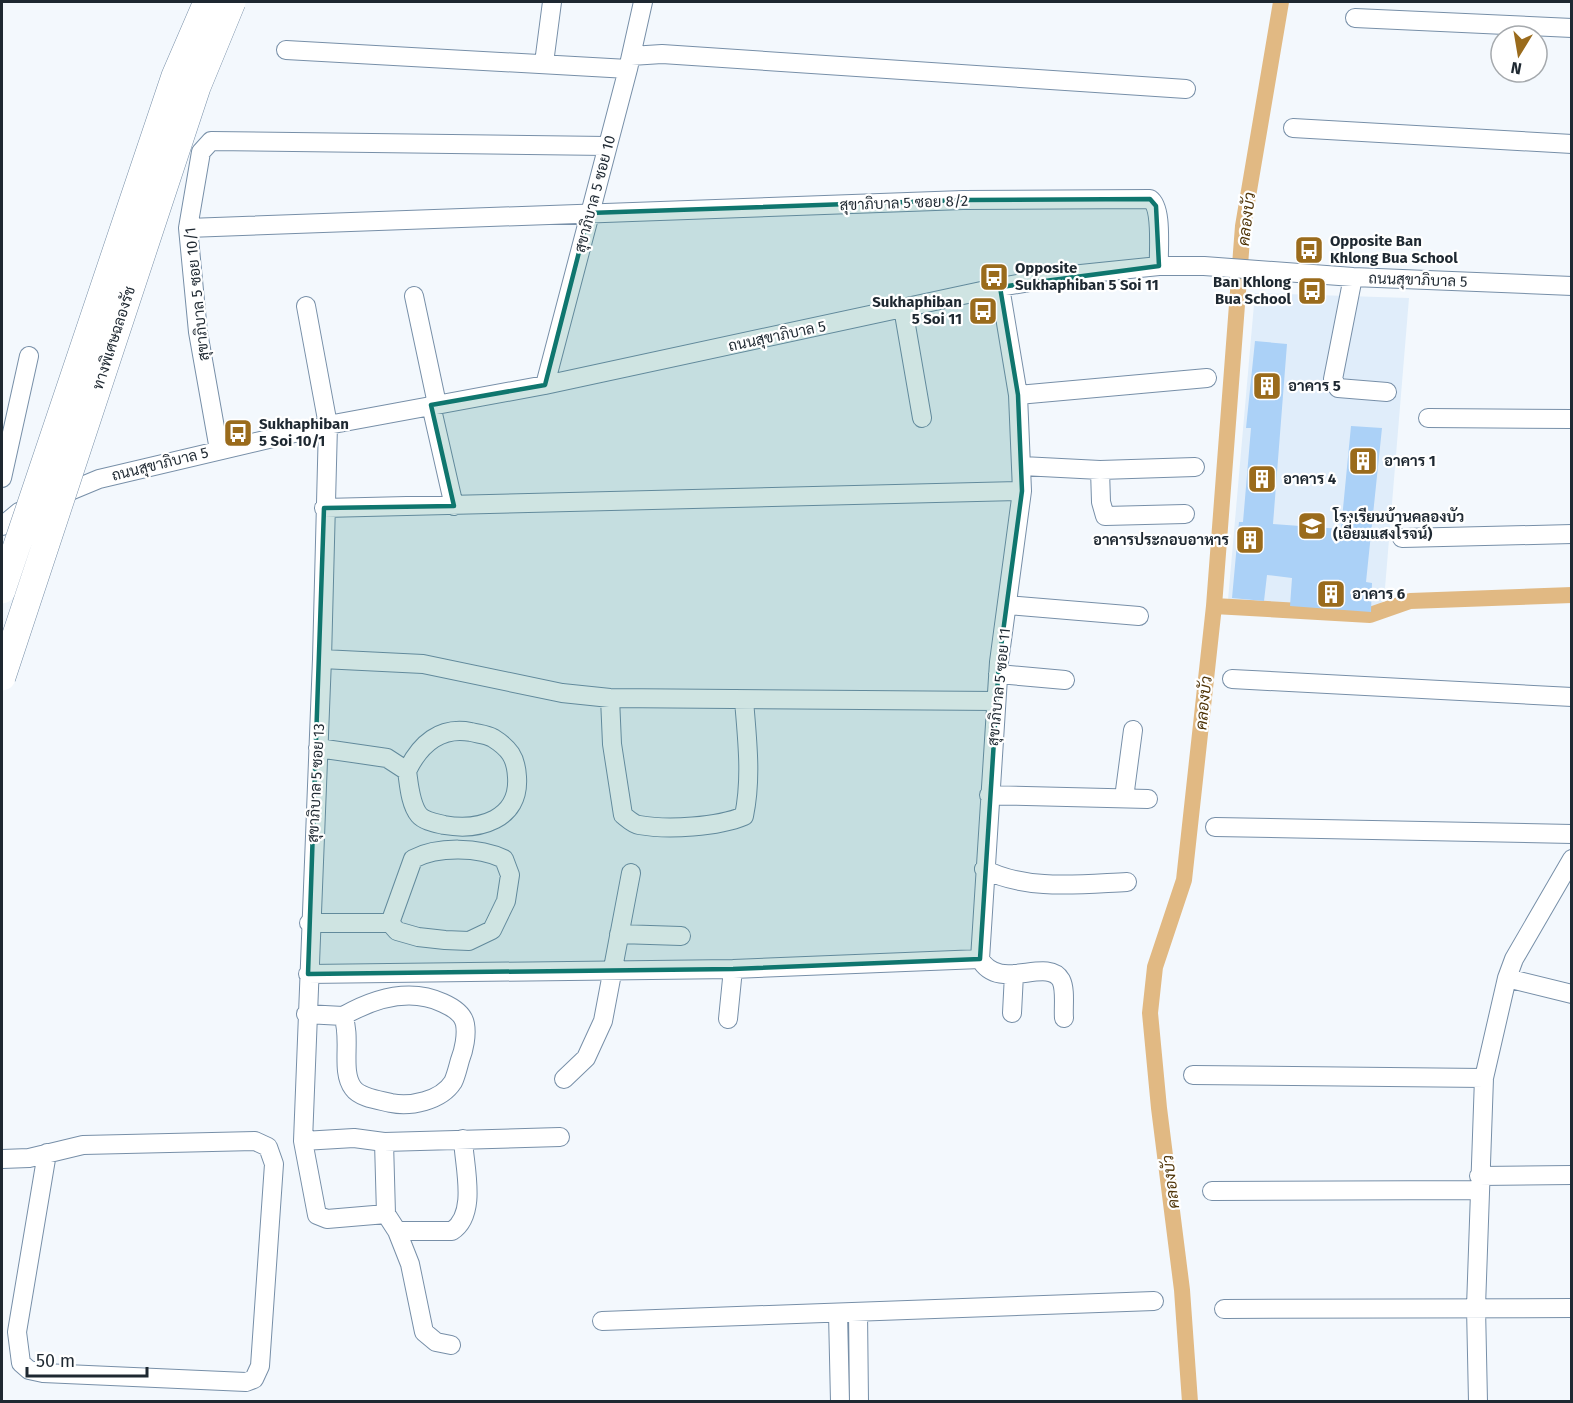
<svg xmlns="http://www.w3.org/2000/svg" width="1573" height="1403" viewBox="0 0 1573 1403" font-family="'Fira Sans',Sarabun,sans-serif">
<style>
.built{fill:#e0edfa}
.lines{fill:none;stroke-linecap:round;stroke-linejoin:round}
.canal{stroke:#e1b983;stroke-width:16}
.building{fill:#abd1f7}
.minor-casing{stroke:#778fa8;stroke-width:20}
.minor{stroke:#fff;stroke-width:18}
.highway-bridge-casing{stroke:#778fa8;stroke-width:28;stroke-linecap:butt}
.highway-bridge{stroke:#fff;stroke-width:27}
.marked{fill:#0f766e;fill-opacity:0.2;stroke:#0f766e;stroke-width:4.5;stroke-linejoin:round}
.labels{text-anchor:middle;stroke-width:4.5;stroke-linejoin:round;paint-order:stroke}
.street-label{font-size:15px;fill:#1e2831;stroke:#fff}
.poi-label{font-size:15px;font-weight:bold;fill:#1e2831;stroke:#fff;text-anchor:start}
.water-label{font-size:16px;font-style:italic;fill:#4f3407;stroke:#fff}
</style>
<rect width="100%" height="100%" fill="#f3f8fd"/>
<!-- built -->
<path class="built" d="M1255,293L1409,298L1384,600L1371,612L1228,600Z"/>
<g class="lines">
<!-- canal -->
<path class="canal" d="M1214,606L1370,615L1410,601L1572,595
M1190,1402L1182,1290L1159,1108L1150,1013L1155,967L1184,880L1214,606L1243,226L1281,2"/>
</g>
<!-- building -->
<path class="building" d="M1255,341L1287,344L1273,524L1341,529L1351,426L1382,428L1366,582L1372,583L1371,612L1290,606L1292,578L1267,575L1264,601L1232,598L1239,522H1243L1251,428H1246Z"/>
<g class="lines">
<!-- minor casing -->
<g class="minor-casing">
<path id="minor" d="M1355,18L1572,28
M286,50L628,69
M631,56L662,54L1186,89
M544,63L552,2
M1293,128L1572,144
M188,228L963,200L1150,199C1163,208 1158,250 1159,266
M1353,277L1333,379L1338,388L1387,392
M1000,287L1018,395L1022,491L999,662L980,959C999,993 1047,956 1061,980C1066,990 1063,1008 1064,1018
M414,296L437,404
M306,306L328,425L322,659L303,1141L317,1215L327,1219L386,1214
M903,308L922,418
M545,385L628,69L643,2
M1018,395L1207,378
M431,405L454,506
M1428,418L1572,419
M219,450L198,332L188,228L201,152L211,141L607,146
M1022,466L1100,470L1195,467
M1100,470L1101,502L1105,516L1185,514
M2,478L29,356
M58,496L99,479L328,425L545,385L1000,287L1071,275L1159,266H1204L1353,277L1572,286
M324,508L1022,491
M2,526L19,512L33,506
M1402,538L1572,534
M1008,605L1139,616
M322,659L423,664L562,693L610,698L996,701
M998,674L1065,680
M1232,679L1572,697
M610,698L612,744L623,815C628,819 633,824 639,825C668,830 718,827 744,816C752,777 747,739 744,700
M318,748L387,758L407,771C409,784 410,804 419,815C424,821 436,823 444,825C479,831 520,820 517,777C516,757 509,748 493,738C486,734 478,734 471,732C440,726 420,744 407,771
M989,795L1148,799
M1124,798L1133,730
M1215,827L1572,834
M984,869C1026,891 1081,884 1127,882
M309,923H390L413,859C438,846 479,847 504,859L510,875L506,901L492,930L469,941L445,940L418,937L397,931L390,923
M619,934L681,936
M308,974L733,969L980,959
M1507,978L1572,994
M1012,1013L1014,974
M306,1014L343,1016C352,1038 340,1071 353,1088C360,1098 379,1100 391,1103C410,1107 441,1101 453,1082C456,1076 458,1067 460,1060C464,1050 467,1035 465,1024C463,1013 452,1007 443,1003C409,987 373,999 343,1016
M728,1019L733,969
M1193,1075L1484,1078
M564,1079L586,1058L603,1021L631,873
M303,1141L354,1138L384,1142L560,1137
M384,1142L386,1214L397,1231L410,1264L424,1332L436,1342L451,1345
M2,1159L29,1158L83,1145L255,1141L268,1147L274,1164L260,1366L254,1379L246,1382L43,1373L29,1370L21,1363L17,1332L47,1153
M1479,1176L1572,1175
M1212,1191L1479,1190
M397,1231H452C478,1214 464,1166 463,1139
M1224,1309L1572,1308
M858,1312L859,1402
M838,1313L840,1402
M602,1321L1154,1301
M1478,1402L1476,1307L1484,1078L1507,978L1514,959L1572,859"/>
</g>
<!-- minor -->
<use href="#minor" class="minor"/>
<!-- highway-bridge casing -->
<g class="highway-bridge-casing">
<path id="highway-bridge" d="M2,590L175,76L207,2
M2,677L197,87L232,2"/>
</g>
<!-- highway-bridge -->
<use href="#highway-bridge" class="highway-bridge"/>
</g>
<!-- marked area -->
<path class="marked" d="M1150,199L1156,206L1159,266L1000,287L1018,395L1022,491L999,662L980,959L733,969L308,974L324,508L454,506L431,405L545,385L589,213L963,200Z"/>
<!-- icons -->
<defs>
<g id="bus-square" transform="scale(1.5)"><rect x="-9" y="-9" width="18" height="18" rx="4" fill="#9a6b1c" stroke="#fff"/><path d="M-5-6H5V4H4V6H2V4H-2V6H-4V4H-5ZM-3.5-4V0h7V-4ZM-3.5 1.2v1.5H-2V1.2ZM2 1.2v1.5H3.5V1.2Z" fill="#fff"/></g>
<g id="building-square" transform="scale(1.5)"><rect x="-9" y="-9" width="18" height="18" rx="4" fill="#9a6b1c" stroke="#fff"/><path d="M-4-6H4V6H1V3H-1V6H-4ZM-2.5-4.3h1.7v1.8h-1.7ZM.8-4.3h1.7v1.8H.8ZM-2.5-1h1.7V.8h-1.7ZM.8-1h1.7V.8H.8Z" fill="#fff"/></g>
<g id="school-square" transform="scale(1.5)"><rect x="-9" y="-9" width="18" height="18" rx="4" fill="#9a6b1c" stroke="#fff"/><path d="M0-5L7-2L0 1L-7-2ZM-4 1L0 2.5L4 1V4Q0 6-4 4Z" fill="#fff"/></g>
</defs>
<g fill-rule="evenodd">
<use href="#bus-square" x="1309" y="250"/>
<use href="#bus-square" x="994" y="277"/>
<use href="#bus-square" x="1312" y="291"/>
<use href="#bus-square" x="983" y="311"/>
<use href="#building-square" x="1267" y="386"/>
<use href="#bus-square" x="238" y="433"/>
<use href="#building-square" x="1363" y="461"/>
<use href="#building-square" x="1262" y="479"/>
<use href="#school-square" x="1312" y="526"/>
<use href="#building-square" x="1250" y="540"/>
<use href="#building-square" x="1331" y="594"/>
</g>
<g class="labels">
<!-- street labels -->
<g class="street-label">
<text transform="translate(595 194) rotate(-75)" y="5">สุขาภิบาล 5 ซอย 10</text>
<text transform="translate(904 203) rotate(-2)" y="5">สุขาภิบาล 5 ซอย 8/2</text>
<text transform="translate(1418 280) rotate(2)" y="5">ถนนสุขาภิบาล 5</text>
<text transform="translate(197 294) rotate(-96)" y="5">สุขาภิบาล 5 ซอย 10/1</text>
<text transform="translate(777 336) rotate(-12)" y="5">ถนนสุขาภิบาล 5</text>
<text transform="translate(114 338) rotate(-72)" y="5">ทางพิเศษฉลองรัช</text>
<text transform="translate(160 464) rotate(-14)" y="5">ถนนสุขาภิบาล 5</text>
<text transform="translate(999 687) rotate(-84)" y="5">สุขาภิบาล 5 ซอย 11</text>
<text transform="translate(316 783) rotate(-87)" y="5">สุขาภิบาล 5 ซอย 13</text>
</g>
<!-- poi labels -->
<g class="poi-label">
<text x="1330" y="246">Opposite Ban<tspan x="1330" dy="17">Khlong Bua School</tspan></text>
<text x="1015" y="273">Opposite<tspan x="1015" dy="17">Sukhaphiban 5 Soi 11</tspan></text>
<text x="1291" y="287" text-anchor="end">Ban Khlong<tspan x="1291" dy="17">Bua School</tspan></text>
<text x="962" y="307" text-anchor="end">Sukhaphiban<tspan x="962" dy="17">5 Soi 11</tspan></text>
<text x="1288" y="391">อาคาร 5</text>
<text x="259" y="429">Sukhaphiban<tspan x="259" dy="17">5 Soi 10/1</tspan></text>
<text x="1384" y="466">อาคาร 1</text>
<text x="1283" y="484">อาคาร 4</text>
<text x="1333" y="522">โรงเรียนบ้านคลองบัว<tspan x="1333" dy="17">(เอี่ยมแสงโรจน์)</tspan></text>
<text x="1229" y="545" text-anchor="end">อาคารประกอบอาหาร</text>
<text x="1352" y="599">อาคาร 6</text>
</g>
<!-- water labels -->
<g class="water-label">
<text transform="translate(1246 219) rotate(-83)" y="6">คลองบัว</text>
<text transform="translate(1203 703) rotate(-84)" y="6">คลองบัว</text>
<text transform="translate(1170 1182) rotate(-97)" y="6">คลองบัว</text>
</g>
</g>
<!-- border -->
<rect width="1573" height="1403" fill="none" stroke="#1e2831" stroke-width="6"/>
<!-- north arrow -->
<g transform="translate(1519 54) rotate(191)"><circle r="28" fill="#ffffff" stroke="#a5a9ad" stroke-width="1.5"/>
<path d="M0-4.5L10 22L0 15L-10 22Z" fill="#9a6b1c"/>
<text y="-9" font-size="16" font-weight="bold" text-anchor="middle" fill="#1e2831">N</text>
</g>
<!-- scale -->
<path d="M27 1367v9h120v-9" fill="none" stroke="#1e2831" stroke-width="3"/>
<text x="36" y="1367" font-size="18" fill="#1e2831" stroke="#ffffff" stroke-width="4.5" paint-order="stroke">50 m</text>
</svg>
